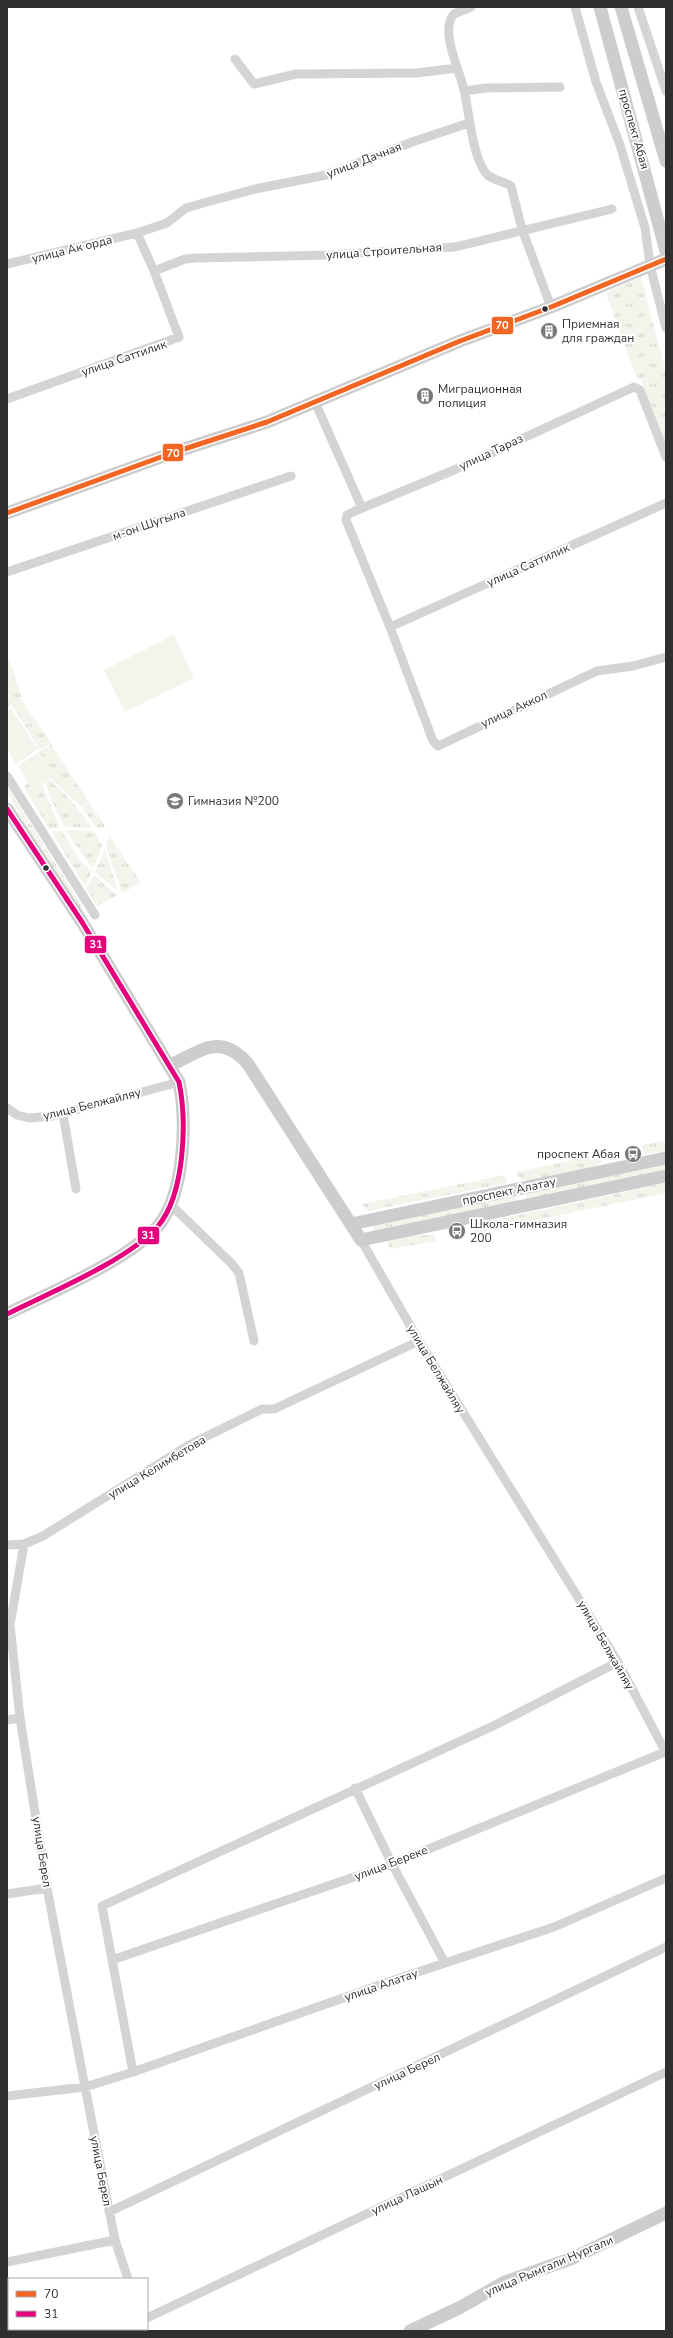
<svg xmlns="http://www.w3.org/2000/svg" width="673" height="2338" viewBox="0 0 673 2338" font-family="'Nunito Sans',sans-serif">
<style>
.grass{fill:url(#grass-tufts)}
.pitch{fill:#f2f5ec}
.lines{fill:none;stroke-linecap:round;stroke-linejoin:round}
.street{stroke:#d4d4d4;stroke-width:9}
.secondary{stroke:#cdcdcd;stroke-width:13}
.bus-1-casing{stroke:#fff;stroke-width:8}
.bus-2-casing{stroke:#fff;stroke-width:8}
.bus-1{stroke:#f26522;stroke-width:5}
.bus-2{stroke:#e5007d;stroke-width:5}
.bus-dot{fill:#2f2f2f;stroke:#fff;stroke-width:1.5}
.labels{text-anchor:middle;stroke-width:4;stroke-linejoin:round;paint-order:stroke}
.street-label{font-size:12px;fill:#2f2f2f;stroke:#fff}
.poi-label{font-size:12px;fill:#2f2f2f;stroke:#fff;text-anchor:start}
.line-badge{stroke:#fff;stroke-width:1.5}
.badge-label{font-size:11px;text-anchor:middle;font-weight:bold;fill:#fff}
</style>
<defs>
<pattern id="grass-tufts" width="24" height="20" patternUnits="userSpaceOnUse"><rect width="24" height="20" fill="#f2f5ec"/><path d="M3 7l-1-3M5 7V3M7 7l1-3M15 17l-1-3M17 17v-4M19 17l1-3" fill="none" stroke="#d0d2cb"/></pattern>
</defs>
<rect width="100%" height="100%" fill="#fff"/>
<!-- grass -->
<path class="grass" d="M641,277L666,372V446L641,380L637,379L606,293Z
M8,658L22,696L20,698L51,743L40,750L12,705L7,708Z
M51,744L106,828H96L82,807L51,779L55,776L39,752Z
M50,780L69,798L93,828L64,827L49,795L46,782Z
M28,783L33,790L42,785L60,828L49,829L24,787Z
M7,785L29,821L25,824C19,814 15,804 9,795H7Z
M30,823L44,845L40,848L26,826Z
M65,830L94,831L102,846L93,869Z
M53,831H62L81,862L92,872L85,886L54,837Z
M109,835L141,883L122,893L106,846Z
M45,847L83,908L82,915L41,850Z
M105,850L118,891L95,872Z
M94,875L117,895L97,906L86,888Z
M666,1141V1151L646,1154L641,1145Z
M604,1154L606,1158L592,1170L529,1180H521L515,1172Z
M666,1163V1172L525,1200L526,1193Z
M504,1175L507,1183L368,1211L362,1204Z
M666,1183V1193L475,1233L474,1228L482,1223Z
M512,1195L515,1196L517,1202L375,1232L370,1223Z
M416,1235H434L436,1241L390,1249L387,1241Z"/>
<!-- pitch -->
<path class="pitch" d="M174,635L194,678L125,712L104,670Z
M11,708L38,749L16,764L7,749V710Z
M39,752L56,776L33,790L18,766Z"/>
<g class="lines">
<!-- street -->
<path class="street" d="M471,7L454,14C439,30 460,71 464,90C469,111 472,154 485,172C491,181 503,180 511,186L522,229L551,307
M575,7L596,82L620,145L645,228L650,265L666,328
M638,7L666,91
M235,59L254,84L296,74L417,73L457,68
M464,91L486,88L560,87
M7,264L137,233L167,223L186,208L207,202L255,189L326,175L415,141L469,123
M154,271L185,259L197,258L331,255L455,247L612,209
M7,399L179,337L154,271L137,233
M315,402L362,508
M666,457L640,390L634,387L454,470L355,511L347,515L346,520L390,627L433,741L438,746L597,671L633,666L666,657
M7,572L291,476
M390,627L666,503
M7,776L95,915
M7,1108L17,1115L29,1118L53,1116L179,1082
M63,1114L76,1189
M170,1204L232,1264L239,1273L254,1341
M361,1240L419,1341L618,1662L666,1753
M24,1544L10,1625L20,1718L47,1888L85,2087L115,2240L128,2279
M7,1545L24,1544L43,1536L189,1445L262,1409H274L419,1341
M7,1720L20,1718
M355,1788L392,1864L445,1963
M7,1894L47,1888
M112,1960L392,1864L665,1752
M133,2072L102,1906L493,1726L618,1662
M7,2096L85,2087L133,2072L397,1979L554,1927L666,1878
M109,2212L666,1947
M7,2262L115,2240
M147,2318L666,2072"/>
<!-- secondary -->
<path class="secondary" d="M600,7L666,251
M621,7L666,161
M7,513L172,453L267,422L460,341L551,307L666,259
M7,809L82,922L179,1082C187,1121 185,1194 158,1226C129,1260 49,1293 7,1314
M169,1066C201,1051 220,1032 248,1064L361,1240L666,1176
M351,1224L666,1158
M410,2331L459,2308L505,2282L573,2258L666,2213"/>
<!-- bus-1 casing -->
<g class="bus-1-casing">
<path id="bus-1" d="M7,513L172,453L267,422L460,341L551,307L666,259"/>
</g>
<!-- bus-2 casing -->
<g class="bus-2-casing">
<path id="bus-2" d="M7,809L82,922L179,1082C187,1121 185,1194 158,1226C129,1260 49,1293 7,1314"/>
</g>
<!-- bus-1 -->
<use href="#bus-1" class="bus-1"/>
<!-- bus-2 -->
<use href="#bus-2" class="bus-2"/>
</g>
<!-- icons -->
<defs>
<g id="building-disc" transform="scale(0.9)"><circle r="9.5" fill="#787878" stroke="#fff"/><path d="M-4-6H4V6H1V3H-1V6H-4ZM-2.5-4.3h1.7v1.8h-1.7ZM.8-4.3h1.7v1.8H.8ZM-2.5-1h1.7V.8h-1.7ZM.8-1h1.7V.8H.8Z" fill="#fff"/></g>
<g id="school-disc" transform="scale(0.9)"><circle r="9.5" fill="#787878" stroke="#fff"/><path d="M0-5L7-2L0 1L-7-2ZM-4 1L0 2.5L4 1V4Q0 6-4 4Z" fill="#fff"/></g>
<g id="bus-disc" transform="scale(0.9)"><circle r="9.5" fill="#787878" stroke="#fff"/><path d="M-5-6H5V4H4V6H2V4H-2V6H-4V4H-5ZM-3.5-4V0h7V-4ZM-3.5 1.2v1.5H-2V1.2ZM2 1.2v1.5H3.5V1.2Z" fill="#fff"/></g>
</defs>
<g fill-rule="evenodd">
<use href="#building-disc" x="549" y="331"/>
<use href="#building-disc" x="425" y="396"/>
<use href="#school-disc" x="175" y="801"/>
<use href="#bus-disc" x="633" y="1154"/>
<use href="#bus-disc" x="457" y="1231"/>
</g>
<!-- markers -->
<g class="bus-dot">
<circle cx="545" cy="309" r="3.5"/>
<circle cx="46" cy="868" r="3.5"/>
</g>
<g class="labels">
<!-- street labels -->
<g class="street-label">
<text transform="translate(634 129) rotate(74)" y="4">проспект Абая</text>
<text transform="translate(364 160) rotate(-21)" y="4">улица Дачная</text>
<text transform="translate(72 249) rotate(-14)" y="4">улица Ак орда</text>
<text transform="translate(384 251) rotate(-4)" y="4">улица Строительная</text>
<text transform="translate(124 358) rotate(-19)" y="4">улица Саттилик</text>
<text transform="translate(491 452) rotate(-25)" y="4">улица Тараз</text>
<text transform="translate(149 524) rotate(-19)" y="4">м-он Шугыла</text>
<text transform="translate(528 565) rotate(-24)" y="4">улица Саттилик</text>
<text transform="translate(514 709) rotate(-25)" y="4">улица Аккол</text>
<text transform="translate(92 1104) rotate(-14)" y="4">улица Белжайляу</text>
<text transform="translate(509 1191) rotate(-12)" y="4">проспект Алатау</text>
<text transform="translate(436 1369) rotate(59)" y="4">улица Белжайляу</text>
<text transform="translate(157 1467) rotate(-31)" y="4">улица Келимбетова</text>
<text transform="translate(606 1645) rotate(60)" y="4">улица Белжайляу</text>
<text transform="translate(42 1852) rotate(81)" y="4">улица Берел</text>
<text transform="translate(391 1863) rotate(-21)" y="4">улица Береке</text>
<text transform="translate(381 1985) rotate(-19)" y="4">улица Алатау</text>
<text transform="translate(407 2071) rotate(-25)" y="4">улица Берел</text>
<text transform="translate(101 2171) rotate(79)" y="4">улица Берел</text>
<text transform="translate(407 2195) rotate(-25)" y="4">улица Лашын</text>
<text transform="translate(549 2266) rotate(-23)" y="4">улица Рымгали Нургали</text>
</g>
<!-- poi labels -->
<g class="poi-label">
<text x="562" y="328">Приемная<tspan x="562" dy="14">для граждан</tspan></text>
<text x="438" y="393">Миграционная<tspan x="438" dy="14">полиция</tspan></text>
<text x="188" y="805">Гимназия №200</text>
<text x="620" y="1158" text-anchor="end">проспект Абая</text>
<text x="470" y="1228">Школа-гимназия<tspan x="470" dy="14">200</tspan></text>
</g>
</g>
<g class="line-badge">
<rect x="491" y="316" width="23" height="19" rx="4" fill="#f26522"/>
<rect x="162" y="443" width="22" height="19" rx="4" fill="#f26522"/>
<rect x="84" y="935" width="23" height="19" rx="4" fill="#e5007d"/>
<rect x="137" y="1226" width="23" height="19" rx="4" fill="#e5007d"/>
</g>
<g class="badge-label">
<text x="502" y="329">70</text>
<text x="173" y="457">70</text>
<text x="96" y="948">31</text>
<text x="148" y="1239">31</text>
</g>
<!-- border -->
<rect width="673" height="2338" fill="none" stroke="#2f2f2f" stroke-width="16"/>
<!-- legend -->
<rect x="8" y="2278" width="140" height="52" fill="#ffffff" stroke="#acacac"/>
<rect x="16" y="2291" width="20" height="6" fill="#f26522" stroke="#acacac"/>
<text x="44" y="2298" font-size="12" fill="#2f2f2f">70</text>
<rect x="16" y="2311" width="20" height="6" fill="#e5007d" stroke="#acacac"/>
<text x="44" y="2318" font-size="12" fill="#2f2f2f">31</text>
</svg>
